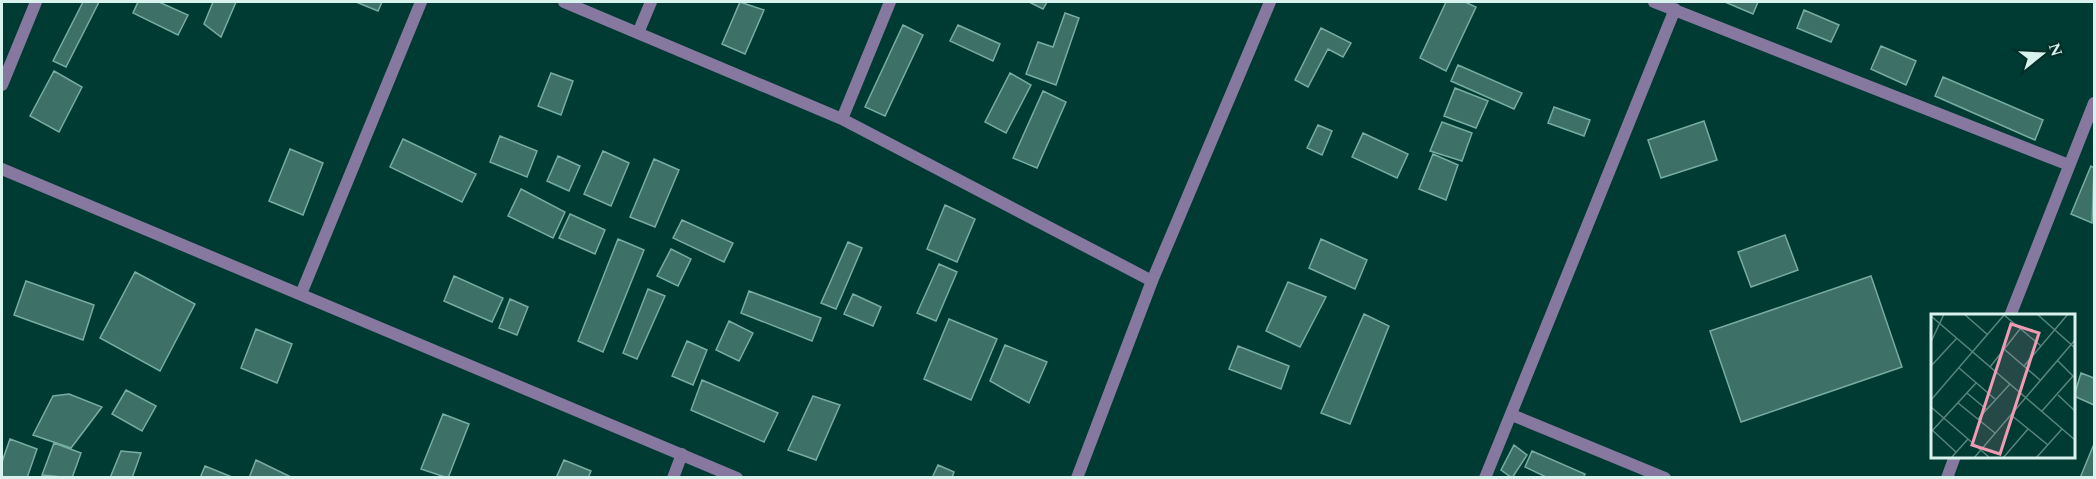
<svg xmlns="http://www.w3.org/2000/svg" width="2096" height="479" viewBox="0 0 2096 479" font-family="Spectral,serif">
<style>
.building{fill:#3d7168;stroke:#77aca2;stroke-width:1.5}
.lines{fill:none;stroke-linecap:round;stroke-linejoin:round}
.minor{stroke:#86789f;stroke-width:12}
.tertiary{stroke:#86789f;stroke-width:12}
.inset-road{fill:none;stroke:#56857d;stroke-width:1.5}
.view{fill:#f19ab3;fill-opacity:0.15;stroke:#f19ab3;stroke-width:3}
.inset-edge{fill:none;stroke:#d8f3ed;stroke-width:3}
</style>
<rect width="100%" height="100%" fill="#003b33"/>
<!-- building -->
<path class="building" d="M83,2H99L66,67L53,61Z
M138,2H159L188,15L178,35L133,13Z
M213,2H236L221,37L204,24Z
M356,2H382L378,11Z
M740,2L764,10L745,54L722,44Z
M1029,2H1047L1043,9Z
M1446,2H1465L1476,7L1446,71L1420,58Z
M1725,2H1758L1753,14Z
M1804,10L1839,25L1831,42L1797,28Z
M1065,13L1079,18L1056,85L1026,74L1038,42L1053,47Z
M903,25L923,35L885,116L865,107Z
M958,25L1000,44L993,61L950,41Z
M1321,28L1351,43L1343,57L1328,49L1308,87L1295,80Z
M1881,46L1916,61L1906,85L1871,69Z
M1458,65L1522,93L1514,109L1451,81Z
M54,71L82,87L59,132L30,116Z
M551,73L573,81L561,115L538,106Z
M1010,73L1031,85L1006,133L985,122Z
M1943,77L2043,120L2035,140L1935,96Z
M1455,88L1488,101L1476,128L1444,116Z
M1043,91L1066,102L1037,168L1013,158Z
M1554,107L1590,120L1584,136L1548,123Z
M1704,121L1717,160L1661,178L1648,140Z
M1442,122L1472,133L1462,161L1430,151Z
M1318,125L1332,131L1322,155L1307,148Z
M1363,133L1408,154L1397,178L1352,157Z
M500,136L537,151L527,177L490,162Z
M403,139L476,174L462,202L390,167Z
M290,149L323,163L303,215L269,201Z
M603,151L629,163L611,206L584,194Z
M1433,154L1458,165L1446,200L1419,189Z
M558,156L580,166L569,191L547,181Z
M654,159L679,170L655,227L630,217Z
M2091,166L2094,168L2092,223L2071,214Z
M521,189L565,212L553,238L508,216Z
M945,205L975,219L957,262L927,249Z
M570,214L605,230L595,254L559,238Z
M682,220L733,243L724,262L673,238Z
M1785,235L1798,270L1751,287L1738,252Z
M618,239L644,250L603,352L578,341Z
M1321,239L1367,260L1355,289L1309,268Z
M848,242L862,248L836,309L821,303Z
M671,249L691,259L678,286L657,276Z
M939,264L957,272L936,321L917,313Z
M135,272L195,304L160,371L100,338Z
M454,276L503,298L492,322L444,301Z
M1871,276L1902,367L1741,422L1710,331Z
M26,281L94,305L83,340L14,315Z
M1288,282L1326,297L1300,347L1266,331Z
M648,289L665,296L637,359L623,353Z
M749,291L821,318L812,341L741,313Z
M853,294L881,307L873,326L844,314Z
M510,299L528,307L517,335L499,328Z
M1364,314L1389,326L1350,424L1321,413Z
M949,319L997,339L971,400L924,379Z
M729,321L753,333L739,361L716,350Z
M256,329L292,344L277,383L241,368Z
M687,341L707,350L693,385L672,376Z
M1005,345L1047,362L1029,403L990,381Z
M1238,346L1289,366L1281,389L1229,369Z
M2081,373L2094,378V405L2074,396Z
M702,380L778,413L764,442L691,410Z
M126,390L156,406L142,431L112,414Z
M69,394L102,407L71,448L33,435L53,396Z
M813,396L840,405L816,460L788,450Z
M443,414L469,424L448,478L421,469Z
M10,439L37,449L27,478H2V462Z
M54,443L81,453L72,478L42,475Z
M2094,444V478H2080Z
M1514,445L1527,455L1512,478L1501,470Z
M121,451L141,453L132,478H110Z
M1532,451L1585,474L1583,478H1548L1525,467Z
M256,460L293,478H249Z
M564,460L591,471L588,478H556Z
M938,465L954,472L952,478H932Z
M205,466L232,477V478H200Z"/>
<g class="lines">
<!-- minor -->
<path class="minor" d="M564,2L842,119L1152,281
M1654,2L2069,165
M638,33L651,2
M2,85L36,2
M842,119L890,2
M301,294L421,2
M2010,316L2094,103
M1512,415L1665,478
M673,478L682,454
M1485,478L1675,9
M1947,478L1955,456"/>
<!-- tertiary -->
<path class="tertiary" d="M2,169L737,478
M1077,478L1152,281L1270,2"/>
</g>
<!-- overview -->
<g transform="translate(1931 314)">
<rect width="144" height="144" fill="#003b33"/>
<path class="inset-road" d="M33,0L57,21M106,0L144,34M73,1L110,32M0,2L144,126M0,28L13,0M73,35L109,66M127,47L143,63M0,52L26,24M93,52L137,0M59,53L89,15M28,54L64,85M36,79L55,95M127,81L144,97M0,86L74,0M27,89L64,119M0,93L59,144M111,97L142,62M80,101L117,131M47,105L79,70M1,116L25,138M0,118L45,69M20,144L37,125M43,144L144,26M72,144L97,115M105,144L131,115"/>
<path class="view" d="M80,10L108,19L69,140L41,131Z"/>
<rect width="144" height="144" class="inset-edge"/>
</g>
<!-- border -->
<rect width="2096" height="479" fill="none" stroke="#d8f3ed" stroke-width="6"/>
<!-- north arrow -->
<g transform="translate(2042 54) rotate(72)" stroke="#042f29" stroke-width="4.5" paint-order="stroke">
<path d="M0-4.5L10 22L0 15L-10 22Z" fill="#d8f3ed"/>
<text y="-9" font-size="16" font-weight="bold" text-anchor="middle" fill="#d8f3ed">N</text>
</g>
</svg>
